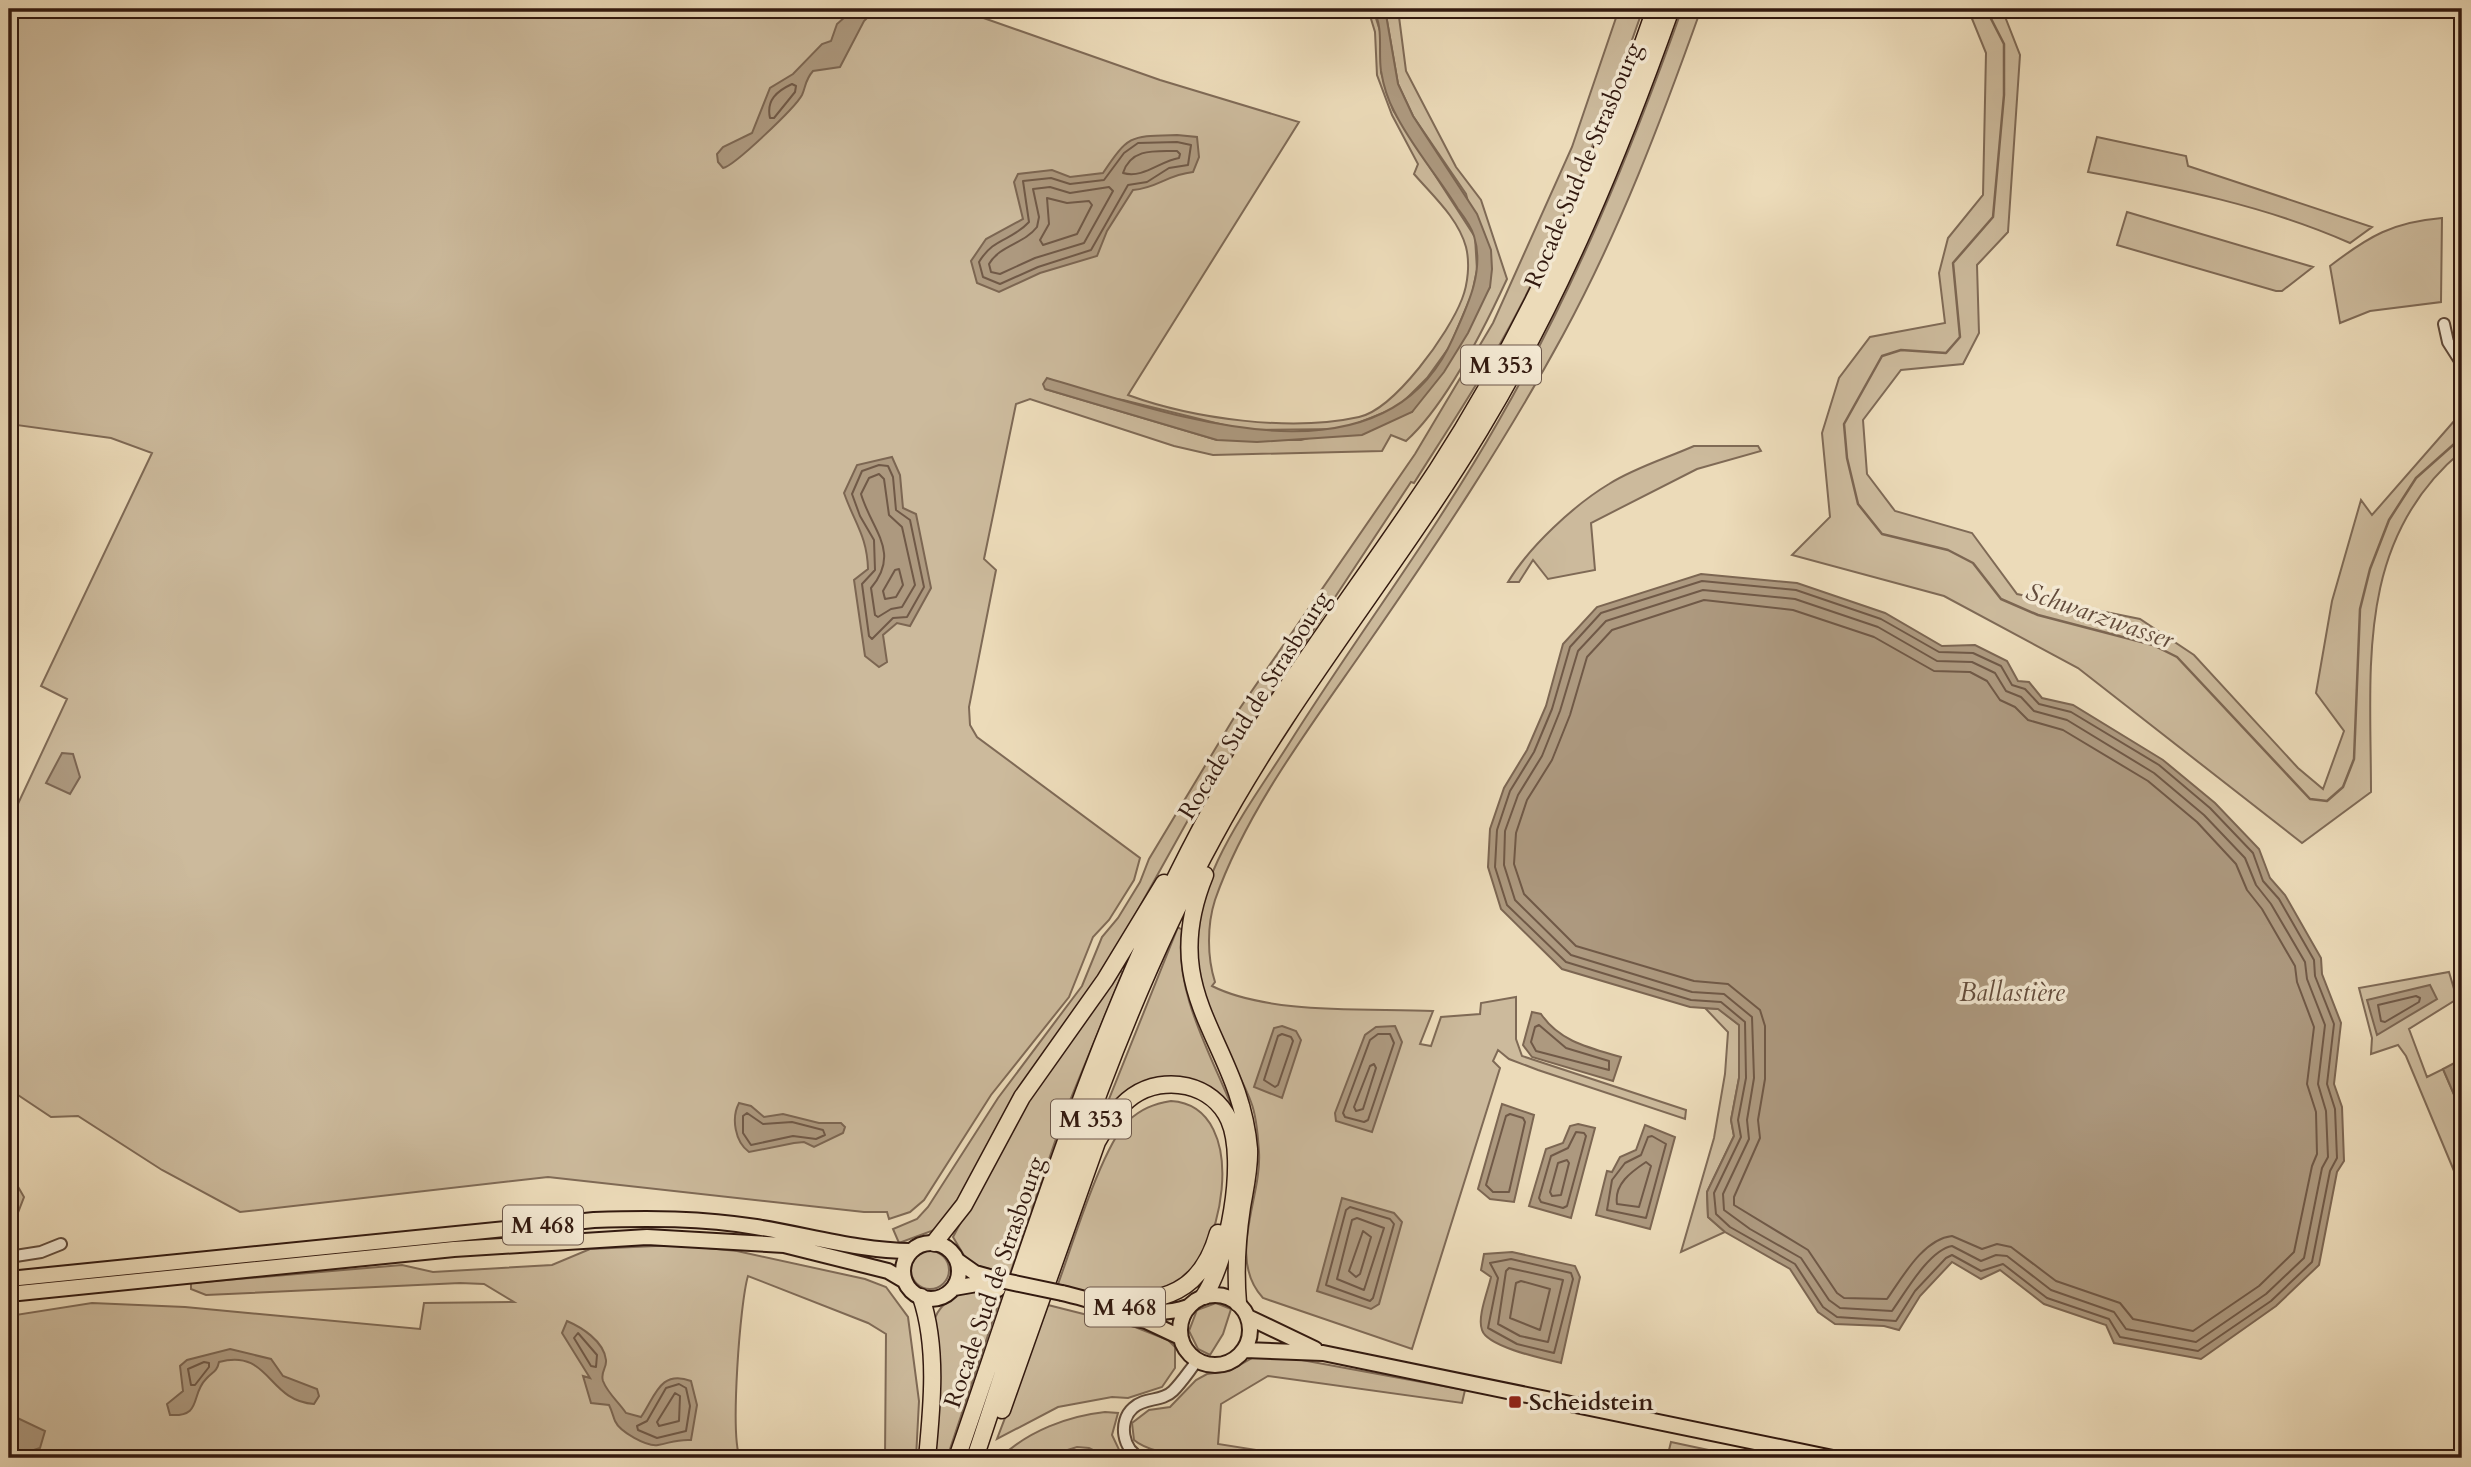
<svg xmlns="http://www.w3.org/2000/svg" width="2471" height="1467" viewBox="0 0 2471 1467" font-family="Cardo,serif">
<style>
.green{fill:#ccba9c;stroke:#7f6a56;stroke-width:2}
.water{fill:#ad997f;stroke:#7c6652;stroke-width:2}
.lines{fill:none;stroke-linecap:round;stroke-linejoin:round}
.shore{stroke:#705947;stroke-width:2}
.stream{stroke:#7c6652;stroke-width:2.5}
.minor-casing{stroke:#604a3a;stroke-width:14}
.major-casing{stroke:#32190f;stroke-width:18}
.highway-casing{stroke:#32190f;stroke-width:19}
.minor{stroke:#f3e8d2;stroke-width:10}
.major{stroke:#ecdbb9;stroke-width:14}
.highway{stroke:#ecdbb9;stroke-width:16}
.major-bridge-casing{stroke:#32190f;stroke-width:18;stroke-linecap:butt}
.major-bridge{stroke:#ecdbb9;stroke-width:14}
.poi-dot{fill:#8f2418;stroke:#f3e8d2;stroke-width:2.5}
.labels{text-anchor:middle;stroke-width:7;stroke-linejoin:round;paint-order:stroke}
.shield{fill:#f3e8d2;stroke:#6c574a;stroke-width:2}
.shield-label{font-size:23px;font-weight:bold;fill:#32190f}
.street-label{font-size:24px;fill:#32190f;stroke:#f3e8d2}
.poi-label{font-size:24px;font-weight:bold;fill:#32190f;stroke:#f3e8d2;text-anchor:start}
.water-label{font-size:26px;font-style:italic;fill:#634c3c;stroke:#f3e8d2}
</style>
<rect width="100%" height="100%" fill="#ecdbb9"/>
<filter id="stains"><feTurbulence type="fractalNoise" baseFrequency=".00286" numOctaves="4"/><feColorMatrix values="0 0 0 0 .2 0 0 0 0 .09 0 0 0 0 .02 0 0 0 .5 -.17"/></filter>
<radialGradient id="worn" r=".72"><stop offset=".6" stop-color="#630" stop-opacity="0"/><stop offset="1" stop-color="#630" stop-opacity=".3"/></radialGradient>
<!-- green -->
<path class="green" d="M9,9H958L1160,80L1299,122L1128,395C1194,419 1291,432 1359,417C1395,409 1449,333 1462,299C1468,284 1470,263 1466,247C1458,218 1433,196 1414,174L1418,164L1392,115L1377,75L1375,32L1368,9H1373L1381,34V72L1393,110L1475,237L1477,270L1472,294L1450,346L1427,378L1398,407L1343,429L1244,430L1123,400L1045,389L1217,440H1301L1412,412L1490,287L1466,194L1413,116L1398,84L1385,9H1398L1406,71L1456,167L1481,200L1507,279C1484,329 1446,405 1406,441L1391,435L1382,451L1213,455L1174,446L1030,399L1016,404L984,559L996,570L969,707L970,725L977,737L1140,858L1134,880L1109,920L1093,937L1069,997L991,1095L924,1200L910,1212L889,1219L887,1212H864L548,1177L240,1212L162,1170L78,1116L51,1117L9,1089V823L67,699L41,686L152,453L111,438L9,424Z
M1619,9H1643C1607,111 1569,213 1519,309C1488,369 1450,426 1414,483L1411,482L1188,820L1129,926L963,1195L937,1229L899,1243L893,1229L917,1219L928,1207L998,1098L1082,986L1102,937L1118,918L1140,882L1149,859L1238,711L1415,454L1493,323L1572,147Z
M1682,9H1701C1661,121 1620,230 1563,335C1506,440 1439,541 1371,639C1316,719 1247,808 1215,900C1207,925 1207,957 1215,982L1212,986C1270,1015 1367,1008 1433,1011L1420,1044L1431,1046L1441,1017L1480,1014L1481,1003L1516,997V1039L1522,1056L1686,1110L1685,1119L1538,1070L1509,1059L1498,1050L1493,1061L1500,1068L1412,1349L1263,1298C1226,1258 1262,1198 1259,1152C1258,1137 1257,1117 1251,1102C1234,1057 1195,1005 1194,956C1194,875 1249,807 1290,742C1358,634 1435,533 1498,422C1574,290 1631,152 1682,9Z
M1968,9H2002L2020,55L2008,232L1977,265L1979,333L1963,364L1901,370L1863,420L1867,474L1895,511L1972,533L2017,594L2140,619L2194,655L2298,768L2323,789L2344,731L2316,693L2332,601L2361,500L2372,515L2462,412V451C2355,540 2371,667 2371,792L2302,843L2078,668L1944,596L1792,555L1830,517L1822,433L1839,378L1870,337L1945,323L1939,273L1948,238L1983,195L1986,53Z
M2097,137L2186,156L2188,166L2372,227L2350,243C2267,206 2176,188 2088,172Z
M2127,212L2313,267L2282,291H2276L2117,245Z
M2442,218L2441,302L2370,311L2340,323L2330,266C2369,236 2393,222 2442,218Z
M1694,446H1758L1761,451L1697,469L1591,523L1595,570L1548,579L1533,560L1519,582H1508C1529,547 1574,505 1609,484C1634,468 1667,458 1694,446Z
M1178,927L1182,930C1173,991 1212,1056 1234,1112L1230,1113L1161,1078L1099,1124Z
M1119,971L1123,972L1064,1115L1010,1274L969,1264L953,1237L1014,1122Z
M2449,972L2457,999L2409,1029L2427,1077L2443,1069L2462,1113V1190L2406,1056L2398,1045L2371,1054L2372,1038L2359,988Z
M1705,1008L1719,1009L1739,1025V1078L1731,1120L1734,1136L1707,1192L1708,1217L1725,1232L1681,1252L1714,1138L1725,1074L1728,1032Z
M1171,1101C1254,1106 1224,1268 1168,1292C1134,1306 1091,1294 1057,1287C1071,1249 1102,1146 1128,1121C1141,1109 1153,1104 1171,1101Z
M9,1180L17,1185L24,1197L9,1236Z
M677,1245L737,1251L865,1279L886,1287L908,1317L919,1401L916,1458H885L886,1334L868,1323L748,1276C740,1302 730,1435 740,1458H9V1316L92,1303L185,1307L420,1329L424,1303L514,1302L484,1284L460,1283L206,1295L191,1289V1283L402,1265L433,1272L552,1265L590,1249Z
M911 1270a19 19 0 1 1 38 0a19 19 0 1 1-38 0Z
M975,1291L1001,1296L947,1458H930L935,1318C941,1302 959,1292 975,1291Z
M1216,1303L1231,1309L1223,1334L1210,1355L1198,1349L1189,1331L1197,1310Z
M1048,1305L1135,1327L1168,1340L1175,1347V1368L1162,1387L1128,1398L1112,1397L1058,1407L997,1439Z
M1280,1356L1465,1390L1462,1403L1268,1376L1221,1404L1218,1444L1308,1458C1268,1458 1163,1465 1134,1440L1132,1423L1149,1410L1170,1407L1196,1380L1207,1374L1229,1371L1254,1357Z
M1105,1412L1118,1413L1112,1435L1123,1458H1109L1089,1448L1077,1447L1042,1458H1000C1028,1431 1068,1416 1105,1412Z
M1671,1442L1746,1458H1667Z"/>
<!-- water -->
<path class="water" d="M854,9H876L864,21L840,67L813,71C805,80 806,86 802,95C795,108 734,166 723,168L718,162L717,154L723,147L752,133L770,88L793,74L822,44L831,41L837,24Z
M1373,9H1385L1398,84L1413,116L1477,214L1491,250L1492,269L1490,287L1468,333L1444,372L1412,412L1362,435L1257,442L1217,440L1045,389L1043,384L1047,378C1169,413 1383,496 1453,338C1467,307 1485,271 1474,236C1471,226 1464,217 1458,209C1438,176 1411,146 1394,111C1388,100 1383,83 1381,71C1378,50 1384,28 1373,9Z
M1177,135L1197,137L1199,157L1193,172C1166,175 1158,188 1133,190L1107,231L1097,256L1040,273L999,292L977,283L971,261L986,239L1023,219L1014,182L1018,174L1052,170L1070,177L1103,173C1129,134 1131,136 1177,135Z
M892,457L900,475L903,508L916,514L931,588L910,626L897,623L883,635L887,662L879,667L865,656L854,580L868,569C867,536 855,524 844,493L857,465Z
M1701,574L1797,583L1885,613L1942,646L1975,645L2007,661L2018,681L2029,682L2042,698L2073,705L2163,760L2215,803L2259,849L2270,878L2285,895L2321,958L2322,974L2341,1023L2334,1084L2342,1107L2344,1161L2337,1172L2319,1265L2276,1306L2201,1359L2114,1343L2106,1325L2044,1304L2000,1270L1981,1279L1952,1262L1920,1296L1899,1330L1884,1326L1835,1324L1818,1312L1790,1269L1725,1232L1708,1217L1707,1192L1734,1136L1731,1120L1739,1078V1025L1718,1009L1690,1007L1562,969L1501,909L1488,867L1490,829L1504,788L1527,750L1546,706L1563,644L1597,607Z
M62,753L73,754L80,777L70,794L46,783Z
M2430,985L2437,999L2377,1035L2367,1000Z
M1532,1012L1541,1014C1560,1042 1590,1048 1621,1057L1613,1081L1532,1057L1523,1045Z
M1282,1026L1296,1031L1301,1040L1282,1098L1254,1087L1274,1028Z
M1395,1026L1402,1042L1372,1132L1336,1121L1335,1113L1365,1035L1376,1027Z
M2462,1059V1113L2443,1069Z
M739,1103L751,1106L764,1117L783,1114L819,1123H841L845,1127L843,1133L814,1147L804,1142L794,1143L749,1152C735,1142 731,1118 739,1103Z
M1502,1104L1534,1115L1514,1202L1490,1199L1478,1189Z
M1578,1124L1595,1128L1571,1218L1529,1206L1546,1149L1563,1143L1570,1126Z
M1645,1125L1675,1137L1650,1229L1596,1215L1607,1171L1612,1172L1620,1157L1636,1150Z
M1342,1198L1394,1213L1402,1222L1379,1304L1371,1309L1317,1291Z
M1512,1252L1575,1266L1580,1277L1561,1363C1544,1359 1487,1347 1482,1330C1477,1317 1488,1291 1491,1277L1481,1270L1484,1254Z
M567,1321C581,1327 604,1341 606,1360C607,1368 600,1372 603,1381C608,1394 619,1402 626,1413L641,1417C655,1397 660,1369 691,1381L697,1405L691,1440C677,1439 670,1443 658,1445C647,1447 620,1432 615,1421C613,1416 612,1411 609,1405L591,1403L583,1376L590,1378L562,1333Z
M230,1349L271,1359L283,1376L317,1389L319,1396L314,1404C267,1401 270,1348 219,1362C217,1372 212,1372 206,1379C190,1395 203,1417 170,1415L167,1404L183,1391L180,1366L187,1360Z
M9,1414L45,1431L40,1448L9,1458Z"/>
<g class="lines">
<!-- shore -->
<path class="shore" d="M792,84L796,86L795,92L774,118H770C766,100 777,91 792,84Z
M1177,142L1191,145L1188,165L1169,168L1147,182L1128,185L1091,250L1038,267L1000,284L983,277L979,262C994,237 1012,241 1029,222L1023,181L1051,178L1070,184L1104,180L1124,153L1138,143Z
M1177,151L1180,154L1179,158C1160,161 1143,179 1123,173C1131,148 1155,151 1177,151Z
M1050,187L1070,193L1109,187L1113,191L1084,243L1035,258L1000,274L991,272L989,264C1000,245 1024,244 1037,227L1039,217L1033,189Z
M1047,198L1067,203L1089,201L1092,205L1077,234L1043,245L1040,240L1049,224Z
M879,465L888,466L893,477L896,510L910,520L924,587L907,617L893,618L872,639L869,636L862,584L875,570L874,540L860,516L852,494L862,471Z
M879,474L884,479L889,515L902,527L915,585L902,607L891,609L878,617L875,615L871,588C901,552 872,531 861,494L869,478Z
M899,569L903,585L896,597L885,599L883,591L895,570Z
M1702,581L1796,590L1881,619L1939,652L1973,653L2001,666L2012,685L2025,689L2039,704L2071,712L2159,765L2210,808L2253,853L2263,881L2279,899L2314,960L2315,976L2334,1024L2327,1084L2335,1109L2337,1158L2330,1171L2312,1262L2271,1301L2198,1351L2120,1337L2109,1319L2047,1298L2003,1264L1981,1271L1952,1255L1946,1258L1915,1291L1896,1321L1837,1317L1823,1307L1795,1264L1730,1227L1716,1214L1714,1193L1741,1137L1738,1120L1746,1078L1745,1022L1721,1002L1691,1000L1566,962L1507,905L1495,867L1497,830L1510,791L1534,752L1552,709L1570,647L1601,613Z
M1703,590L1795,599L1878,627L1937,661L1972,662L1995,673L2006,691L2021,697L2034,711L2067,720L2154,773L2204,815L2245,858L2256,885L2271,904L2305,962L2307,979L2325,1025L2318,1084L2326,1111L2328,1157L2322,1168L2304,1258L2266,1294L2196,1342L2126,1329L2114,1312L2051,1290L2007,1256L1996,1255L1981,1261L1952,1246C1929,1250 1905,1293 1892,1311L1840,1308L1829,1300L1801,1258L1750,1229L1724,1210L1723,1194L1749,1139L1747,1120L1754,1078L1752,1017L1724,994L1692,992L1571,955L1515,900L1504,865L1505,831L1518,795L1542,756L1560,711L1578,651L1606,621Z
M1704,600L1793,610L1874,637L1934,671L1970,672L1987,681L2000,700L2015,707L2028,720L2063,730L2148,781L2197,822L2236,864L2247,890L2262,909L2295,966L2297,982L2314,1027L2307,1084L2316,1112L2317,1154L2312,1166L2294,1252L2259,1286L2193,1331L2133,1319L2120,1303L2056,1281L2011,1247L1997,1244L1982,1249L1952,1236C1923,1239 1902,1278 1887,1299L1844,1298L1837,1293L1808,1250L1734,1205V1197L1760,1138L1758,1120L1765,1079V1026L1760,1010L1728,984L1694,981L1576,946L1524,894L1514,864L1516,833L1527,800L1552,760L1570,715L1587,657L1612,630Z
M2416,996L2420,998L2419,1002L2385,1022L2381,1021L2378,1005Z
M1539,1025L1566,1048L1609,1061V1070L1536,1051L1531,1042L1535,1027Z
M1282,1034L1291,1037L1293,1041L1278,1085L1275,1087L1264,1080L1278,1036Z
M1378,1034H1390L1394,1043L1368,1120L1364,1122L1345,1117L1343,1113L1370,1040Z
M1374,1064L1376,1068L1363,1109L1356,1111L1354,1107L1370,1066Z
M747,1113L763,1124L792,1122L823,1130L825,1135L816,1139L793,1136L751,1145L743,1133V1116Z
M1510,1114L1523,1118L1525,1122L1509,1192H1493L1486,1185L1506,1116Z
M1576,1132L1584,1133L1586,1136L1567,1206L1563,1208L1541,1202L1539,1198L1551,1156L1568,1148Z
M1652,1136L1666,1144L1646,1218L1607,1210L1612,1180L1625,1163L1641,1155L1648,1137Z
M1567,1160L1569,1163L1561,1195L1552,1196L1550,1192L1558,1163Z
M1646,1162L1651,1166L1639,1207L1617,1204C1614,1184 1631,1172 1646,1162Z
M1350,1207L1390,1219L1394,1224L1373,1298L1370,1301L1326,1285L1346,1210Z
M1357,1218L1384,1228L1364,1290L1337,1279L1352,1220Z
M1363,1231L1371,1237L1360,1274L1356,1277L1349,1271Z
M1511,1259L1571,1273L1573,1279L1554,1353L1517,1344L1488,1328L1498,1278L1490,1263Z
M1509,1268L1563,1280L1548,1342L1520,1336L1498,1324L1506,1271Z
M1521,1281L1550,1289L1540,1330L1510,1318L1516,1283Z
M578,1333L597,1355L596,1367L591,1366L574,1338Z
M204,1362L209,1363V1367L195,1385H191L188,1369Z
M679,1384L686,1388L690,1406L686,1431L657,1438L638,1430L637,1426L647,1421L666,1388Z
M675,1393L680,1396L679,1421L659,1426L657,1422Z"/>
<!-- stream -->
<path class="stream" d="M1986,9L2004,44V95L1993,217L1953,263L1960,337L1946,353L1901,350L1882,356L1844,424L1847,458L1858,504L1882,534L1948,550L1973,563L2001,599L2038,615L2153,645L2177,657L2310,799L2327,801L2343,787L2354,759L2360,609L2370,569L2389,520L2416,478L2462,437"/>
<!-- minor casing -->
<g class="minor-casing">
<path id="minor" d="M2444,324L2448,342L2462,364
M9,1257L41,1252L61,1244
M1142,1458C1122,1451 1118,1421 1133,1408C1144,1397 1162,1402 1173,1391C1182,1382 1189,1371 1197,1361"/>
</g>
<!-- major casing -->
<g class="major-casing">
<path id="major" d="M903 1271a28 28 0 1 1 56 0a28 28 0 1 1-56 0Z
M958,1261L975,1273L1000,1280
M9,1279L594,1220C648,1218 702,1218 756,1227C807,1235 860,1251 911,1251
M954,1288L977,1284L998,1289
M1062,1293C1101,1302 1149,1321 1188,1307
M9,1294L454,1249L647,1237L784,1245L888,1271L905,1281
M1180 1330a35 35 0 1 1 70 0a35 35 0 1 1-70 0Z
M1127,1317L1146,1321L1180,1337
M1248,1317L1315,1349
M1245,1350L1323,1353L1833,1458"/>
</g>
<!-- highway casing -->
<g class="highway-casing">
<path id="highway" d="M1205,875C1155,997 1240,1040 1249,1149C1250,1168 1245,1189 1242,1207C1237,1240 1235,1270 1238,1303
M934,1243L964,1205L1022,1097L1105,980L1164,883
M921,1297C938,1347 932,1407 927,1458
M1108,1303C1164,1301 1201,1294 1218,1233
M1002,1410L1097,1142C1107,1125 1116,1108 1133,1096C1165,1074 1213,1084 1229,1120C1247,1161 1228,1260 1204,1296
M957,1458C1031,1246 1094,1029 1200,830C1268,703 1358,590 1437,470C1530,326 1599,171 1655,9
M975,1458C1045,1249 1107,1032 1214,837C1291,694 1396,569 1480,430C1561,296 1619,155 1671,9"/>
</g>
<!-- minor -->
<use href="#minor" class="minor"/>
<!-- major -->
<use href="#major" class="major"/>
<!-- highway -->
<use href="#highway" class="highway"/>
<!-- major-bridge casing -->
<g class="major-bridge-casing">
<path id="major-bridge" d="M1000,1280L1062,1293"/>
</g>
<!-- major-bridge -->
<use href="#major-bridge" class="major-bridge"/>
</g>
<!-- markers -->
<rect class="poi-dot" x="1508" y="1395" width="14" height="14" rx="3.5"/>
<g class="labels">
<!-- shield labels -->
<g class="shield">
<rect x="1461" y="345.5" width="80" height="39" rx="5"/>
<rect x="1051" y="1099.5" width="80" height="39" rx="5"/>
<rect x="503" y="1205.5" width="80" height="39" rx="5"/>
<rect x="1085" y="1287.5" width="80" height="39" rx="5"/>
</g>
<g class="shield-label">
<text x="1501" y="373">M 353</text>
<text x="1091" y="1127">M 353</text>
<text x="543" y="1233">M 468</text>
<text x="1125" y="1315">M 468</text>
</g>
<!-- street labels -->
<g class="street-label">
<text transform="translate(1583 165) rotate(-67)" y="8">Rocade Sud de Strasbourg</text>
<text transform="translate(1254 705) rotate(-58)" y="8">Rocade Sud de Strasbourg</text>
<text transform="translate(994 1282) rotate(-71)" y="8">Rocade Sud de Strasbourg</text>
</g>
<!-- poi labels -->
<g class="poi-label">
<text x="1529" y="1410">Scheidstein</text>
</g>
<!-- water labels -->
<g class="water-label">
<text transform="translate(2100 615) rotate(19)" y="9">Schwarzwasser</text>
<text x="2012" y="1001">Ballastière</text>
</g>
</g>
<!-- margin -->
<rect width="2471" height="1467" fill="none" stroke="#ecdbb9" stroke-width="35"/>
<rect x="10" y="10" width="2450" height="1446" fill="none" stroke="#32190f" stroke-width="3.5"/>
<rect x="18" y="18" width="2436" height="1432" fill="none" stroke="#32190f" stroke-width="2"/>
<rect width="100%" height="100%" filter="url(#stains)"/>
<rect width="100%" height="100%" fill="url(#worn)"/>
</svg>
